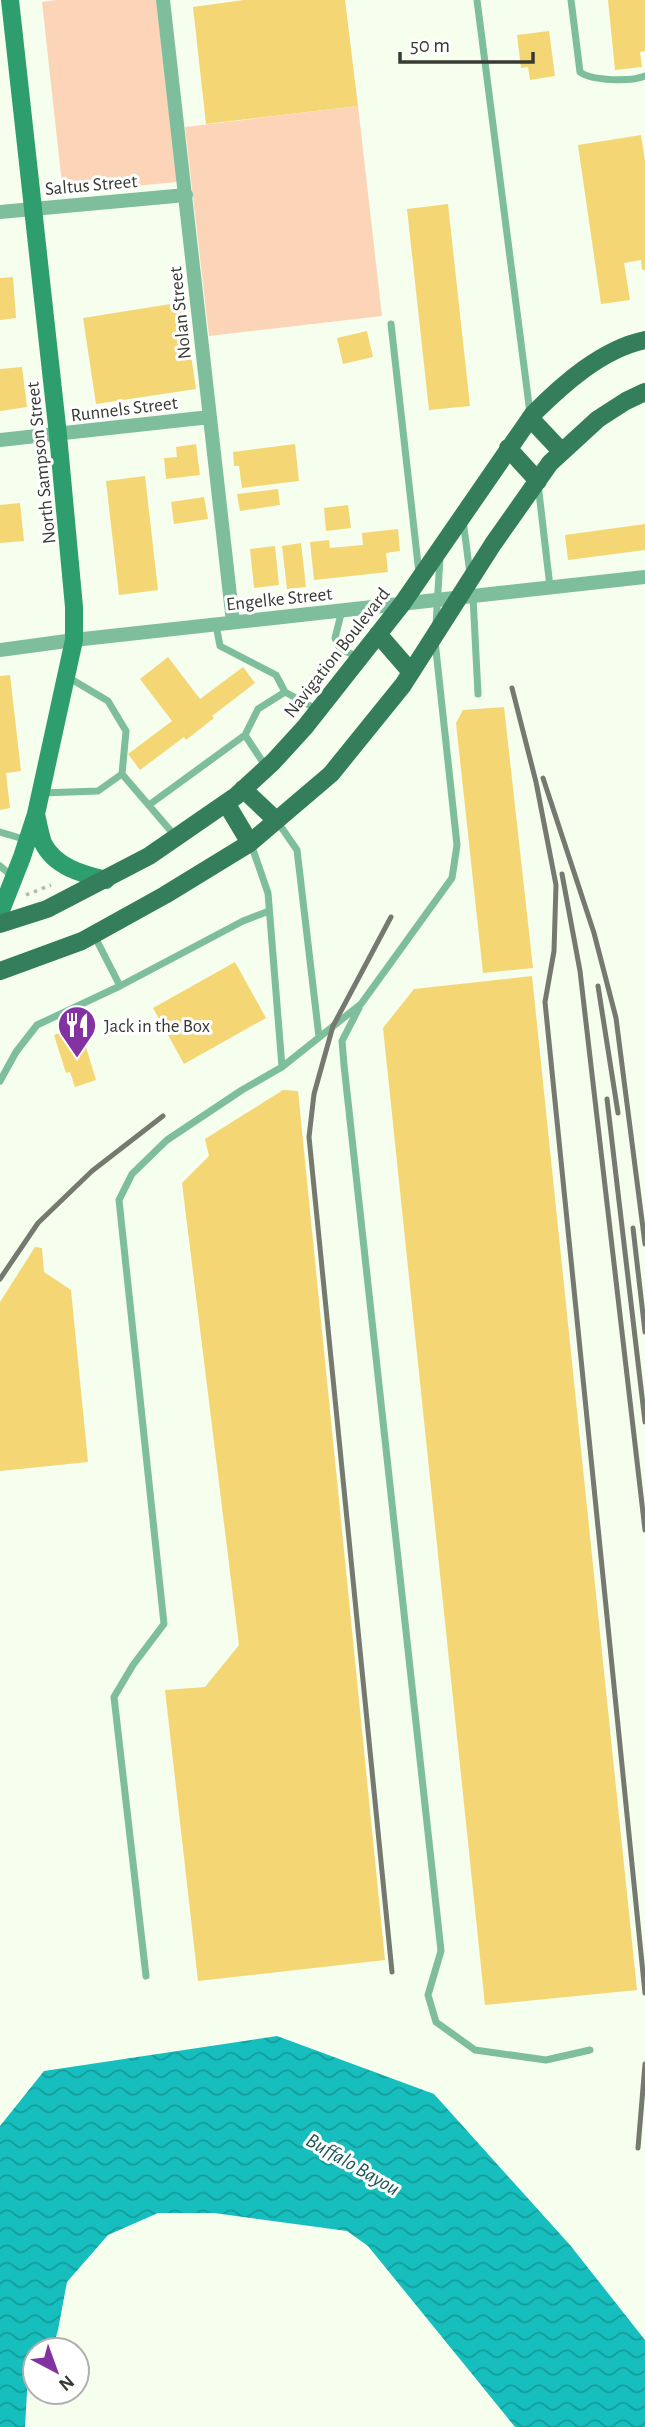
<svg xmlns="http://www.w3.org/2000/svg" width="645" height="2427" viewBox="0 0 645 2427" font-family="'Alegreya Sans',sans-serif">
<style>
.green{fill:#fcd4b7}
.water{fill:url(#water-waves)}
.building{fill:#f5d675}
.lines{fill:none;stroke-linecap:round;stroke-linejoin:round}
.path{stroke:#b4b9ac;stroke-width:3.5;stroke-dasharray:3.5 5;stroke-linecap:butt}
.lane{stroke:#7ebe9c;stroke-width:7}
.street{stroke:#7ebe9c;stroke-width:14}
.secondary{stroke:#2f9e6e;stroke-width:18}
.primary{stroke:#347e5b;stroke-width:18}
.rail{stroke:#75796f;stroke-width:5}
.labels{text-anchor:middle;stroke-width:6;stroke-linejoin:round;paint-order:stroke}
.street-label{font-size:19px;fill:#383a34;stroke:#fff}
.poi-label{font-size:19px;fill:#383a34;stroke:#fff;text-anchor:start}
.water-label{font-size:21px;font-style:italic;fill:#1a5756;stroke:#fff}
</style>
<defs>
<pattern id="water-waves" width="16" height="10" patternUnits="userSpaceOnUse" patternTransform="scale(1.75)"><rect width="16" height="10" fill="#16bfbe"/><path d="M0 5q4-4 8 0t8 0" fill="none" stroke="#159c9b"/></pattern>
</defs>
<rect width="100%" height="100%" fill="#f6feed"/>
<!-- green -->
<path class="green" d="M56,0H156L177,182L63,193L42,2Z
M358,106L382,316L209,336L185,127Z"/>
<!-- water -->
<path class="water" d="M277,2036L434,2094L570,2245L645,2340V2427H515L368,2246L347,2231L214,2213H158L108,2235L67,2282L58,2330L52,2350H35V2369L28,2375L25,2427H0V2126L44,2071Z"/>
<!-- building -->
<path class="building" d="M244,0H345L358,106L206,124L193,7Z
M608,0H645V51L640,52L642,67L615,70Z
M549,31L555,76L530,80L528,67L521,68L517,35Z
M641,135L645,161V270H642L641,260L624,263L630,300L601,304L578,145Z
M448,204L470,406L429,410L407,209Z
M13,277L16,318L0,320V278Z
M183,302L196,389L96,404L83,318Z
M367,331L373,357L343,364L337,338Z
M22,367L27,407L0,411V369Z
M196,444L200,475L166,479L164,458L177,457L176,447Z
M295,444L299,481L242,488L239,466H234L233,452Z
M145,476L158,590L119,595L106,481Z
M278,489L280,505L240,511L237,494Z
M204,497L208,519L174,524L171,502Z
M20,503L24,541L0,543V505Z
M348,505L351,528L326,531L324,508Z
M645,524V550L568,560L565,535Z
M398,529L400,551L386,553L388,572L314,580L310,542L329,540L330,548L363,545L362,533Z
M301,543L306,587L287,589L282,546Z
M275,546L279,585L254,588L250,549Z
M168,657L200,699L243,667L255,683L212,716L214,718L186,740L184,737L140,770L128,754L172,721L140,679Z
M10,675L21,771L6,773L10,808L0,810V676Z
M504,707L533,968L483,973L456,723L463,710Z
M235,962L266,1018L184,1064L153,1008Z
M532,976L637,1990L485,2005L383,1028L414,989Z
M80,1027L96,1080L75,1087L70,1072L66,1073L54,1035Z
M283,1090L298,1091L385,1960L198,1981L165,1690L205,1687L239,1645L182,1183L209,1156L205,1139Z
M35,1247L42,1248L44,1272L71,1290L88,1462L0,1471V1302Z"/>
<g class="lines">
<!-- path -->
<path class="path" d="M26,895L51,885"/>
<!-- lane -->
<path class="lane" d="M477,0L530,413
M571,0L580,72C592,81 631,82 645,76
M391,324L419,573
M538,484L550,587
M463,520L470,574
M473,597L478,694
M342,610L335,638L340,649L359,657
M216,625L220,646L276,675L285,692
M436,625L440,557
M266,767L245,735L258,709L285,692L318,710
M122,774L176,837
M42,793L98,791L122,774L126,731L108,701L66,676
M149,805L245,735
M277,821L297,850L319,1037
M0,832L27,840
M251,844L268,893L282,1067
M0,866L13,877
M94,935L120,986
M359,1008L342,1041L344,1065L441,1951L428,1995L436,2022L475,2050L546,2060L590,2050
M0,1081L16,1052L37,1025L120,986L243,921L269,911
M146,1976L114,1697L133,1665L164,1624L119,1200L132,1174L167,1140L242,1090L282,1067L361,1004L452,878L457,845L435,641"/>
<!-- street -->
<path class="street" d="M163,0L233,622
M0,212L186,195
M0,440L210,417
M0,650L74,640L645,577"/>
<!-- secondary -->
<path class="secondary" d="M36,814C38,823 40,834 43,843C55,867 82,874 106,880
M0,913L22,857L36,814L74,640V607L58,435L10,0"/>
<!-- primary -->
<path class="primary" d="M530,418L562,452
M508,448L538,481
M378,634L411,672
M243,789L276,820
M226,803L250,843
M0,924L47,909L149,856L236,796L273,762L305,727L402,604L533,414C563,384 602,349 645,340
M0,971L82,941L165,895L250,843L331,774L403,685L493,544L550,463L598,419L626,401L645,392"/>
<!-- rail -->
<path class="rail" d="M512,688L536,782L556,885L554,951L545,1002L645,1993
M543,778L594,933L616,1018L645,1244
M562,874L580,971L645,1530
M391,917L333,1026L314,1094L309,1137L392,1972
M598,986L618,1113
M607,1099L645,1422
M633,1228L645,1332
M0,1279L38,1223L92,1171L163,1116
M638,2148L645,2064"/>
</g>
<!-- icons -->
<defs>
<g id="restaurant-pin" transform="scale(2.0125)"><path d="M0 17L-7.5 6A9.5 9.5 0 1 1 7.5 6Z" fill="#8332a1" stroke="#fff"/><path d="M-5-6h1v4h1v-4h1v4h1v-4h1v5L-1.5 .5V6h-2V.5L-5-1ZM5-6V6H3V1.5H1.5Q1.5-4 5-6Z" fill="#fff"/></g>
</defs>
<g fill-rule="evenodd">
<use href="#restaurant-pin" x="77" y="1025"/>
</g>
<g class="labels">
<!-- street labels -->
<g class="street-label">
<text transform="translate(91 184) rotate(-5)" y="7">Saltus Street</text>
<text transform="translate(179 313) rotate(-96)" y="7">Nolan Street</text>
<text transform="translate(124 408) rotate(-7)" y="7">Runnels Street</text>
<text transform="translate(40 463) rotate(-96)" y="7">North Sampson Street</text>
<text transform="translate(279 598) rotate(-6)" y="7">Engelke Street</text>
<text transform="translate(336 652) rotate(-52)" y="7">Navigation Boulevard</text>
</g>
<!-- poi labels -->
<g class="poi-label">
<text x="104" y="1032">Jack in the Box</text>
</g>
<!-- water labels -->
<g class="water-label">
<text transform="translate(353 2164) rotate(30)" y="7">Buffalo Bayou</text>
</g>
</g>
<!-- north arrow -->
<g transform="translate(56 2371) rotate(139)"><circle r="33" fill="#ffffff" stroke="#afb0ae" stroke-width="2"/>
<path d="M0-5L12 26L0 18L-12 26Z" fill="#8332a1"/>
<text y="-10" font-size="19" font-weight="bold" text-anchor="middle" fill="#383a34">N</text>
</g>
<!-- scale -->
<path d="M400 52v10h133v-10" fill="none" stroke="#383a34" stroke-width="3.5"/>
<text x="410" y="52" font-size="21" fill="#383a34" stroke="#ffffff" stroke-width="5" paint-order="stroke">50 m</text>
</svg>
